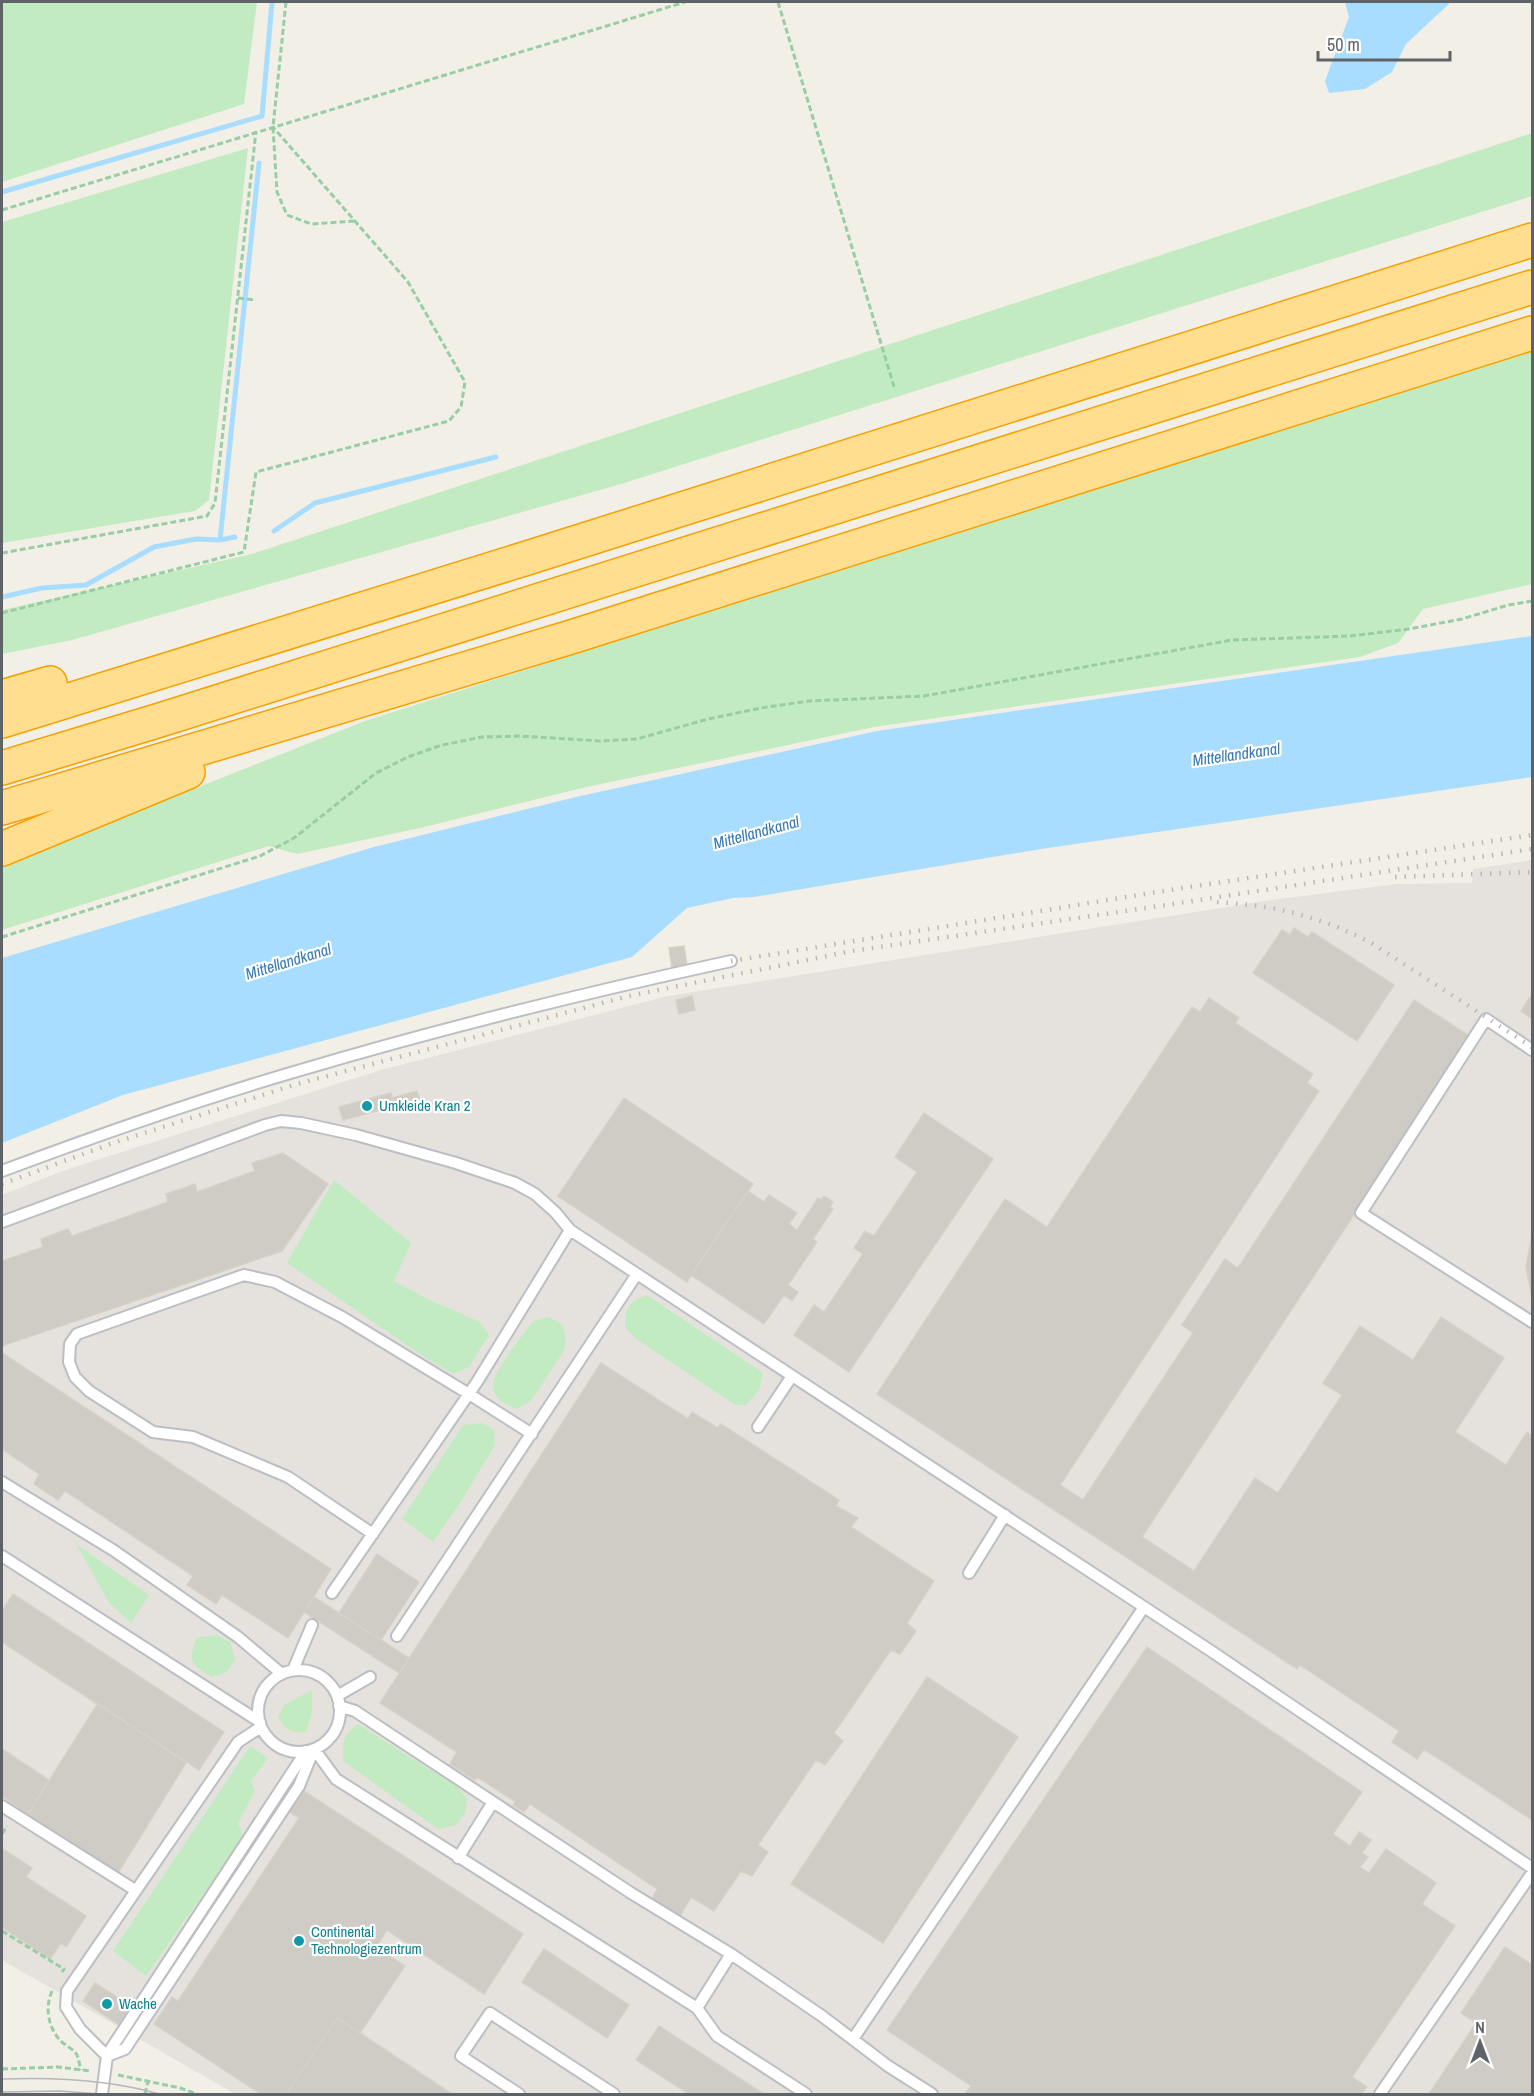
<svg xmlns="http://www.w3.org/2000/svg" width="1534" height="2096" viewBox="0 0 1534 2096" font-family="'Archivo Narrow',sans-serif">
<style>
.industrial{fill:#e5e2de}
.green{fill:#c3ebc1}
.water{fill:#a9ddff}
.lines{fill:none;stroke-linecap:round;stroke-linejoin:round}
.stream{stroke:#a9ddff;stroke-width:5}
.building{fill:#cfcbc5;stroke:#d7d0c4;stroke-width:1.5}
.service-casing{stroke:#bbbec3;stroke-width:14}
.motorway-casing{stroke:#f8a000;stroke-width:36}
.path{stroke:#98cda5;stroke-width:3;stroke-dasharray:6 3;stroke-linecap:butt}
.service{stroke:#fff;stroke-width:10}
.motorway{stroke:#ffde90;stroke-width:33}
.tram{stroke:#b7b8b9;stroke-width:1.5}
.rail{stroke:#b7b8b9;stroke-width:4.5;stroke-dasharray:1.5 8;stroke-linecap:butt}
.culture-dot{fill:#0f9aa8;stroke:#fff;stroke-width:2}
.labels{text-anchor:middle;stroke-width:4.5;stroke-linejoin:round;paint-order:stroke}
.culture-label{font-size:15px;fill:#0d838f;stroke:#fff;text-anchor:start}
.water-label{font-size:16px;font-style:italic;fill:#3679b3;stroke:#fff}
</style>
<rect width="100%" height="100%" fill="#f1efe6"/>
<!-- industrial -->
<path class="industrial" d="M1532,860V2094H235L2,1960V1195L65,1170L381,1070L668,996L1271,900L1397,884L1472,883L1473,869Z"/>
<!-- green -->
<path class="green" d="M2,2H257L244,104L2,182Z
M1532,133V196L621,484L72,640L2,654V610L252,554Z
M248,148L209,500L195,511L2,543V222Z
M1532,349V584L1423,609L1398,643L1360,657L874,727L582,788L420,828L297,854L269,846L2,930V865L365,721Z
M334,1180L411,1243L394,1281L430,1300L480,1322L489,1335L469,1367L453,1374L420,1354L287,1263Z
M647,1295L763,1373L759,1390L746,1405H735L636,1339L625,1327C626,1307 627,1302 647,1295Z
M548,1317L563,1325L566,1339L564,1351L531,1401L516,1409C507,1405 495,1400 493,1388C490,1374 524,1334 533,1321Z
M482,1423L494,1430L495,1445L460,1503L433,1542L402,1519L463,1425Z
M76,1544L149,1595L131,1623L110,1604Z
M217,1635L230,1642L235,1659L227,1672L212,1677C189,1663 189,1663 196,1638Z
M312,1690V1712L306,1732C291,1733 285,1730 278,1717L284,1705Z
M358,1724L457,1787L467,1799L465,1813L456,1825L438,1829L343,1761C342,1742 342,1736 358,1724Z
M250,1746L268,1758L251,1781L255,1791L238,1823L243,1837L146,1976L113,1951Z"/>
<!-- water -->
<path class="water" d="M1345,2H1451L1406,44L1392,72L1365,89L1329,93L1325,81L1349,17Z
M1532,636V777L1041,849L754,897L733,898L687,908L632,957L123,1095L2,1143V958L374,847L576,797L877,731Z"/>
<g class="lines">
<!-- stream -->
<path class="stream" d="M2,192L262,116L272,2
M274,531L315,503L496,457
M220,540L235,537
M2,597L42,588L86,585L154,547L196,539L220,540L259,163"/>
</g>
<!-- building -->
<path class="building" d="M1294,928L1308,937L1312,932L1394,985L1357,1041L1253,973L1282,930L1290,935Z
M684,946L687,966L672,968L669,948Z
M1532,994V1019L1521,1011Z
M692,996L695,1010L679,1014L676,1000Z
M1209,998L1239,1018L1235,1023L1313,1074L1307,1083L1319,1091L1060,1485L1083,1500L1193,1333L1182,1325L1225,1259L1238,1268L1414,1000L1471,1037L1142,1537L1194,1571L1255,1478L1278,1493L1342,1395L1323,1383L1360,1326L1413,1360L1441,1317L1504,1358L1455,1432L1506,1465L1527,1432L1532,1436V1820L1424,1749L1417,1759L1392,1742L1399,1731L1300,1665L1297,1669L877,1394L1005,1199L1047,1227L1192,1007L1200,1012Z
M417,1091L419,1098L395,1106L392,1098Z
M391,1093L395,1106L343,1120L339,1107Z
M624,1098L753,1184L687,1282L558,1196Z
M924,1113L993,1159L849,1372L794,1335L814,1305L824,1312L863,1254L854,1248L865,1231L874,1236L917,1172L895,1157Z
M283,1153L328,1184L282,1251L2,1346V1261L43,1247L41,1239L68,1229L72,1236L168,1202L166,1194L195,1184L197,1192L255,1171L252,1163Z
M748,1191L764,1202L769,1195L797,1213L789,1224L797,1230L818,1198L821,1200L824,1196L833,1202L830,1207L833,1209L813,1239L817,1242L788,1285L798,1292L792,1301L784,1295L764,1324L691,1275Z
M1532,1235V1298L1526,1266Z
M2,1353L331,1569L288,1638L222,1595L216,1604L187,1585L193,1576L65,1491L58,1500L34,1484L39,1474L2,1449Z
M601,1363L688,1419L692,1412L718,1428L721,1424L839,1500L836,1506L858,1518L851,1527L934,1581L907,1623L916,1631L900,1654L891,1650L834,1733L843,1741L825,1765L816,1760L758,1845L768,1852L752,1876L741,1871L714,1911L691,1897L680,1916L652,1899L657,1889L530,1804L524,1812L513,1805L516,1802L477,1777L475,1780L450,1764L457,1752L380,1703Z
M377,1554L419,1582L381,1640L339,1613Z
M13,1594L224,1732L199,1770L2,1642V1611Z
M314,1597L409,1658L399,1673L304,1612Z
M1147,1647L1362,1792L1333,1834L1350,1846L1359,1832L1371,1840L1362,1853L1368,1857L1360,1867L1369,1873L1386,1849L1436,1883L1422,1904L1455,1926L1352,2077L1367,2087L1361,2094H965L971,2086L887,2030Z
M927,1677L1018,1737L883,1943L791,1884Z
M98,1703L186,1763L118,1873L28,1814Z
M2,1749L49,1780L28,1814L2,1796Z
M304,1791L523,1934L484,1994L387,1930L376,1947L405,1966L360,2033L337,2018L286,2094H261L154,2024L172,1997L178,2001L299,1818L290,1812Z
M3,1849L32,1868L26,1877L86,1916L66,1947L61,1943L50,1959L2,1927Z
M1505,1947L1532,1965V2094H1429L1476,2023L1461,2013Z
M544,1949L629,2005L607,2038L522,1982Z
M95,1983L131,2006L119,2025L83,2001Z
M337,2018L360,2033L452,2094H286Z
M659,2026L764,2094H689L636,2060Z"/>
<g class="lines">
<!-- service casing -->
<g class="service-casing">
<path id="service" d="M1532,1050L1486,1019L1361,1213L1532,1322
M2,1171C98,1135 195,1101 294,1072C438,1029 584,993 731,961
M2,1222L265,1125L281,1121L301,1123L356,1135L456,1163L515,1183L535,1194L556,1213L570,1230
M758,1427L792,1376
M2,1482L113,1550L238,1637L282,1674
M373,1534L288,1477L193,1437L153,1432L89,1391L75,1377L69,1362L70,1344L77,1334L244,1275L275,1282L342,1317L469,1394L532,1434
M2,1556L260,1722
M969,1573L1005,1515
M332,1593L477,1382L570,1230L1211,1651L1532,1868
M397,1636L637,1274
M293,1670L312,1625
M258 1711a41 41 0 1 1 82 0a41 41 0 1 1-82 0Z
M337,1696L370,1677
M339,1706L355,1711L631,1893L731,1954L822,2016L888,2066L932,2094
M314,1749L336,1779L697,2008L717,2036L806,2094
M2,1806L135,1890
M458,1858L493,1802
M697,2008L731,1954
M853,2039L1144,1607
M107,2055L306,1751
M107,2056L125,2049L299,1786L314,1749
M102,2094L107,2056L80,2029L66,2007L67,1991L238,1742L261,1727
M519,2094L461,2056L490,2013L614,2094
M1380,2094L1532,1873"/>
</g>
<!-- motorway casing -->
<g class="motorway-casing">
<path id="motorway" d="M2,697L50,683
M2,721L524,559L1532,240
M2,768L160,720L1532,287
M2,808L568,638L1532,333
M2,849L188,772"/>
</g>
<!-- path -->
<path class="path" d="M286,2L273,127L277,192L287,215L311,224L355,221
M778,2L895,390
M2,210L685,2
M238,298L256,300
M2,553L207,516L215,503L256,131
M2,613L244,552L256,472L449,421L461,407L465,382L408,282L273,127
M2,937L260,856L294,838L376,773L408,757L442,745L482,737L520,736L600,741L637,739L708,719L761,708L809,701L924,696L1232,640L1350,636L1409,629L1462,619L1508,605L1532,601
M2,1834L7,1826
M2,1931L64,1969L62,1972
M52,1991C44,2009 49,2031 63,2043C67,2046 72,2049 75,2052C79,2056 79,2065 81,2070
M2,2069L58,2067L90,2071
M118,2075L180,2088L197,2094
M145,2094L148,2081"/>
<!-- service -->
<use href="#service" class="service"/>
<!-- motorway -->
<use href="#motorway" class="motorway"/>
<!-- tram -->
<path class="tram" d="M2,2079C54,2077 108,2079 159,2094
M2,2092L60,2091L99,2094"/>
<!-- rail -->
<path class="rail" d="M1395,877L1532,872
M1217,902L1261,906L1295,913L1333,925L1370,942L1532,1047
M731,961L1170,890L1532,835
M2,1184L113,1143L297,1084L629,996L852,951L1173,904L1532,849"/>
</g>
<!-- markers -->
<g class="culture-dot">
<circle cx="367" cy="1106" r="6"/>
<circle cx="299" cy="1941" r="6"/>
<circle cx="107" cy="2004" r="6"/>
</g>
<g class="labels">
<!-- culture labels -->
<g class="culture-label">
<text x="379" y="1111">Umkleide Kran 2</text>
<text x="311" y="1937">Continental<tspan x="311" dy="17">Technologiezentrum</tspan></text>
<text x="119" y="2009">Wache</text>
</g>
<!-- water labels -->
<g class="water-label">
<text transform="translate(1236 754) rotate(-8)" y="6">Mittellandkanal</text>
<text transform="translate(756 832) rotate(-15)" y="6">Mittellandkanal</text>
<text transform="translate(288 961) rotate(-17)" y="6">Mittellandkanal</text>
</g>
</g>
<!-- border -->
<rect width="1534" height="2096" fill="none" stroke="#5e6368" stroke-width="6"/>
<!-- north arrow -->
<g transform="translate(1480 2042)" stroke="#ffffff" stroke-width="4.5" paint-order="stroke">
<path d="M0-4.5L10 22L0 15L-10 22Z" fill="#5e6368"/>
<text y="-9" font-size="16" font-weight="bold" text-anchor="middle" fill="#5e6368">N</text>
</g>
<!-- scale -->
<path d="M1318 51v9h132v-9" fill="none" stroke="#5e6368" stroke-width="3"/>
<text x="1327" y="51" font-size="18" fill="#5e6368" stroke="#ffffff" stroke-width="4.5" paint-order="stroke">50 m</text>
</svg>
